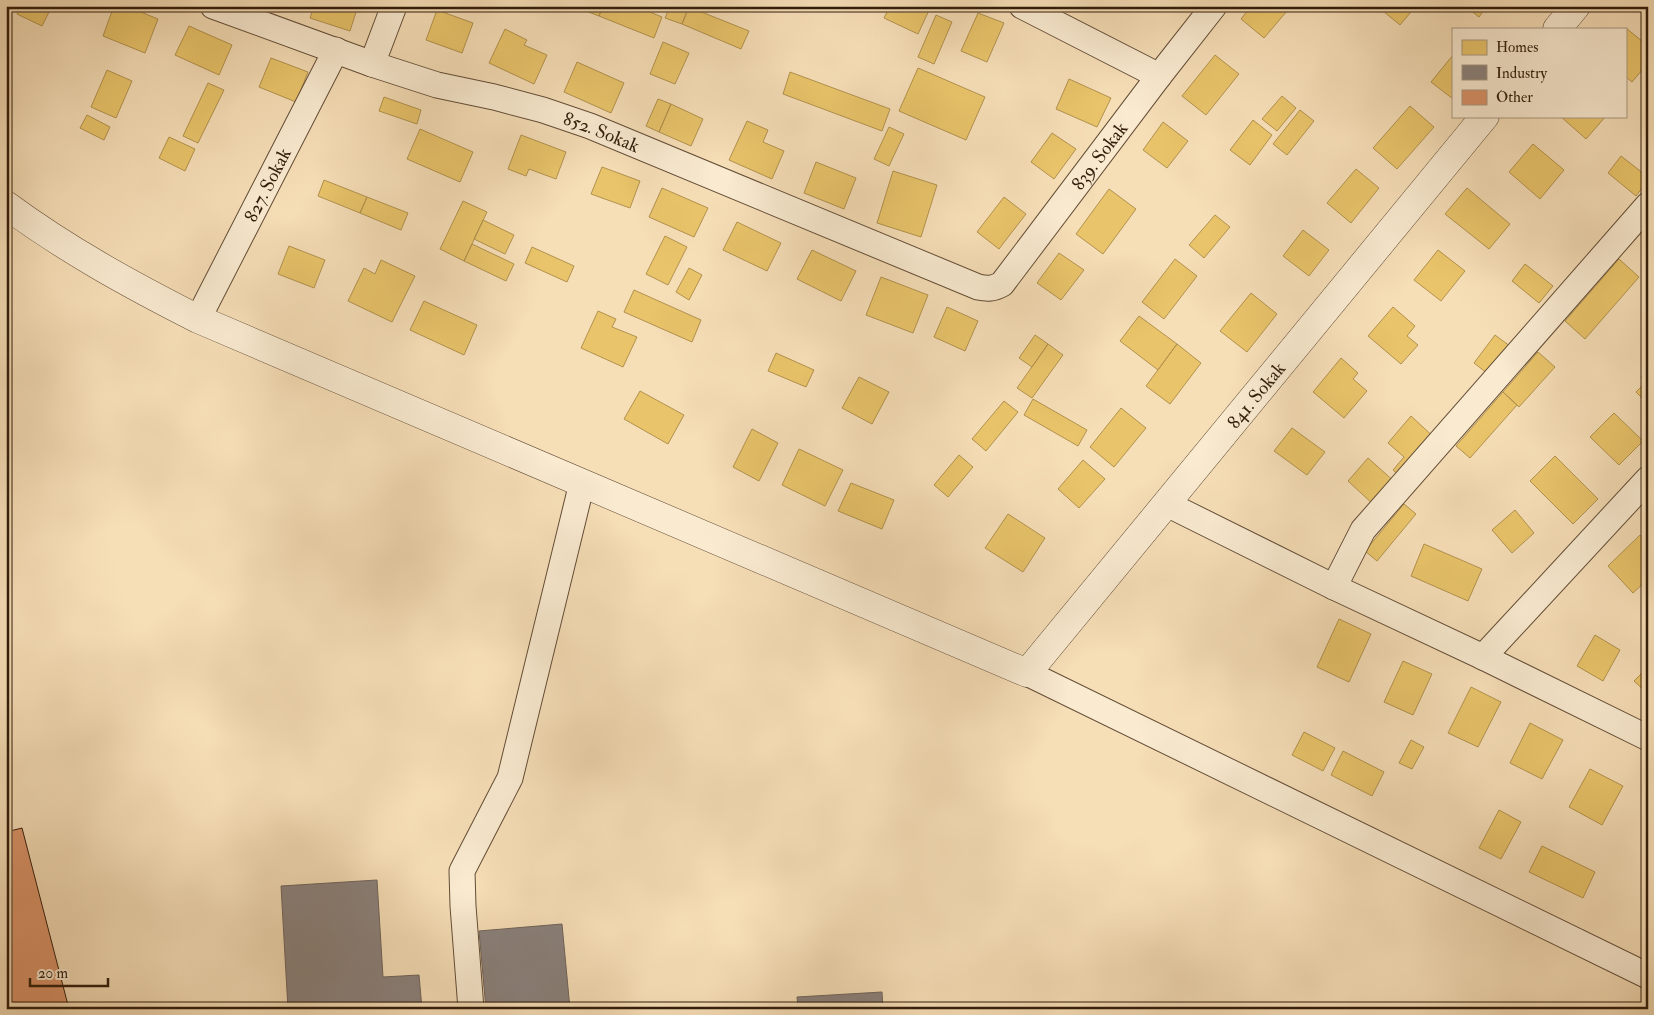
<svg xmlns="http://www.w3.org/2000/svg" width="1654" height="1015" viewBox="0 0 1654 1015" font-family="'IM FELL Double Pica',serif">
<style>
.homes{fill:#e9c46a;stroke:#b2924e}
.industry{fill:#8a817c;stroke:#70635a}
.building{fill:#da9369;stroke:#321d0b}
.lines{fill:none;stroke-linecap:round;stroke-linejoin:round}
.minor-casing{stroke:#634d36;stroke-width:27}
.tertiary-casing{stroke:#634d36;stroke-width:29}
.minor{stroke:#f9ead0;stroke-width:25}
.tertiary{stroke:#f9ead0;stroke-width:28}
.labels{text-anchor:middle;stroke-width:5;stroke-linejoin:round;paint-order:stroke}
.street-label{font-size:19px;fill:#321d0b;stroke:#f9ead0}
</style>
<rect width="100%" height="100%" fill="#f6deb7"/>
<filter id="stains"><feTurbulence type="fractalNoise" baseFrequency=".004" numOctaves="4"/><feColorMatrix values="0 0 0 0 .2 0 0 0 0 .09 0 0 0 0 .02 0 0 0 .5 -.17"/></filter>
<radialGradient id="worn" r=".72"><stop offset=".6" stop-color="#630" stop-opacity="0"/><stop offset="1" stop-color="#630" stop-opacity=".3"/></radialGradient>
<!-- homes -->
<path class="homes" d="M21,6H52L42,26L17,14Z
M114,6H126L158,19L145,53L103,36Z
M314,6H358L350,31L310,18Z
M578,6H603L599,16L578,8Z
M603,6H635L662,17L654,38L599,16Z
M670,6H689L682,24L665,18Z
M890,6H931L918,34L884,18Z
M1251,6H1280L1287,11L1264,38L1241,19Z
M1388,6H1416L1400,25L1383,11Z
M1465,6H1487L1479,17Z
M689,7L749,31L741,49L682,24Z
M437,10L473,23L462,53L426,40Z
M978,13L1004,23L987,62L961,51Z
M936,15L952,22L934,64L918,57Z
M189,26L232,45L219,75L175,55Z
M1626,28L1648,46V63L1632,82L1625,76Z
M505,29L527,40L524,45L547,55L534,84L489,63Z
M663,42L689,53L675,84L650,74Z
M1215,55L1239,74L1206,115L1182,96Z
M1453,55V99L1431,82Z
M271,58L308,72L296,102L259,87Z
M577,62L624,83L611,113L564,92Z
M918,68L985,97L966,140L899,111Z
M107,70L132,81L116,118L91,107Z
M790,72L890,109L882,131L783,94Z
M1069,79L1111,98L1097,127L1056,109Z
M208,83L224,90L198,143L183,136Z
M1282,96L1296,108L1277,131L1262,119Z
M384,97L421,110L417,124L379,111Z
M658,99L671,104L659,132L646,126Z
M671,104L703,119L691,146L659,132Z
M1410,106L1434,127L1397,169L1373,148Z
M1300,110L1314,121L1287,155L1273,144Z
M87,115L110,127L104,140L80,128Z
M1560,116H1606L1586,139Z
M1253,120L1272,135L1250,165L1230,150Z
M747,121L768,130L763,142L784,151L772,179L729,160Z
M1163,122L1188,141L1167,168L1143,150Z
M889,127L904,134L889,166L874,159Z
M420,129L473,152L460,182L407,159Z
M1052,133L1076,149L1054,179L1031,162Z
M521,135L566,152L556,179L529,169L526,176L508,169Z
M169,137L195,149L185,171L159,158Z
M1533,144L1564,170L1540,199L1509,172Z
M1621,156L1648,177V180L1636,196L1608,173Z
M816,162L856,178L844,209L804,193Z
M602,167L640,181L630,208L591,194Z
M1356,169L1379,188L1351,223L1327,203Z
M893,171L937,185L921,237L877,223Z
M324,180L367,197L360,213L318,196Z
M662,188L708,208L694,237L649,217Z
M1467,188L1510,224L1489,249L1445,214Z
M1109,189L1136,209L1103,254L1076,234Z
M367,197L408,213L401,230L360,213Z
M1004,197L1026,214L999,249L977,232Z
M463,201L487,212L464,261L440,249Z
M1215,215L1230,227L1204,258L1189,245Z
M483,220L514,235L505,254L474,239Z
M737,222L781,243L767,271L723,250Z
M1303,230L1329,250L1309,276L1283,256Z
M665,236L687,247L668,285L646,274Z
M472,244L514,264L506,281L464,261Z
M289,246L325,260L314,288L278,274Z
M532,247L574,266L567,282L525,263Z
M812,250L856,271L841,301L797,279Z
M1438,250L1465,271L1441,301L1414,280Z
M1059,253L1084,270L1061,300L1037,283Z
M1175,259L1197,276L1164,319L1142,302Z
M1619,259L1639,277L1585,339L1565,321Z
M381,260L415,276L392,322L348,301L364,268L375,274Z
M1525,264L1553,286L1539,303L1512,281Z
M689,268L702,275L689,300L676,292Z
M881,277L928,295L913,333L866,315Z
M634,290L701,320L692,342L624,312Z
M1251,293L1277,314L1247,352L1220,331Z
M424,301L477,325L464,355L410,330Z
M947,307L978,321L965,351L934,337Z
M1393,307L1415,326L1407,336L1418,345L1401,364L1368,336Z
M598,311L616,319L612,327L637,337L623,367L581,348Z
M1139,316L1177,344L1158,370L1120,341Z
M1035,335L1048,344L1032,367L1019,358Z
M1495,335L1514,349L1492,377L1474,363Z
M1048,344L1063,355L1032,398L1017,388Z
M1177,344L1201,363L1170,404L1146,386Z
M1538,352L1555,367L1519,407L1503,392Z
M776,353L814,370L806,387L768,371Z
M1341,358L1358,373L1353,379L1367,391L1344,418L1313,392Z
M1648,369V404L1636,392L1646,382L1641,377Z
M859,377L889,392L872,424L842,408Z
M640,391L684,415L668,444L624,419Z
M1503,392L1517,405L1470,458L1456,446Z
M1033,399L1087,430L1078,446L1024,415Z
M1004,401L1018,412L986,451L972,439Z
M1121,408L1146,428L1114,467L1090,447Z
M1614,413L1643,441L1619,465L1590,437Z
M1411,416L1437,440L1402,478L1393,470L1404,457L1388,443Z
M1292,428L1325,452L1307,475L1274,451Z
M752,429L778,443L759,481L733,467Z
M799,449L843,470L825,506L782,485Z
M959,455L973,467L948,497L934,485Z
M1555,456L1598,499L1573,524L1530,481Z
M1368,458L1396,483L1375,506L1348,481Z
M1083,460L1105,479L1079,508L1058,489Z
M851,483L894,500L882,529L838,511Z
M1404,504L1416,514L1377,561L1365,551Z
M1515,510L1534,533L1512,553L1492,530Z
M1008,514L1045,538L1023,572L985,548Z
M1640,535L1648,543V579L1633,593L1608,566Z
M1424,544L1482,569L1468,601L1411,576Z
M1339,619L1371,634L1349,682L1317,667Z
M1595,635L1620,650L1603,681L1577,666Z
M1403,661L1432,674L1413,715L1384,702Z
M1648,667V694L1634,681Z
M1471,687L1501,702L1478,747L1448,733Z
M1530,723L1563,740L1542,779L1510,763Z
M1304,732L1335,748L1323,771L1292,755Z
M1411,740L1424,747L1412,769L1399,763Z
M1343,751L1384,772L1372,796L1331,775Z
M1590,769L1623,786L1602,825L1569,807Z
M1499,810L1521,822L1501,859L1479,848Z
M1542,846L1595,872L1583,898L1529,872Z"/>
<!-- industry -->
<path class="industry" d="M377,880L383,977L419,975L422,1009H288L281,886Z
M562,924L570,1009H486L479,931Z
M882,992L883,1009H798L797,997Z"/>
<!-- building -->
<path class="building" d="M22,828L69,1009H6V832Z"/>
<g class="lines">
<!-- minor casing -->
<g class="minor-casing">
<g id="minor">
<path id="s1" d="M213,6L372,64L437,85L494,97L543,110L590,126L978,287C988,289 993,289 1002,284L1159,76L1214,6"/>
<path d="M1022,6L1159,76"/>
<path d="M372,64L394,6"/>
<path id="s2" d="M198,319L336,50"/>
<path d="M1167,504L1334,587L1483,657L1648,738"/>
<path d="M1334,587L1363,530L1648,205"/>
<path d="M1483,657L1648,479"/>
<path d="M1027,673L1648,976"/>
<path d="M471,1009L463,906L462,871L510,778L582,483"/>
</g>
</g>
<!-- tertiary casing -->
<g class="tertiary-casing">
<g id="tertiary">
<path d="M1557,29L1576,6"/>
<path id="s3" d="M6,205C67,250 131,285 198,319L1027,673L1485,116"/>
</g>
</g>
<!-- minor -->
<use href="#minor" class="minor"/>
<!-- tertiary -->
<use href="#tertiary" class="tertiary"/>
</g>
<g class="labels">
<!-- street labels -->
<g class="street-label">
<text dy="7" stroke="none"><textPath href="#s1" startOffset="409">852. Sokak</textPath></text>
<text dy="7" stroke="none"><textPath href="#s1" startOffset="1002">839. Sokak</textPath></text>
<text dy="7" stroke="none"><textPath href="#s2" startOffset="151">827. Sokak</textPath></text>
<text dy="7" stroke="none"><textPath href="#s3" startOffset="1485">841. Sokak</textPath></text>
</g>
</g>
<!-- margin -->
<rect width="1654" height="1015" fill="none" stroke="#f6deb7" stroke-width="25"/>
<rect x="8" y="8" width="1639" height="1000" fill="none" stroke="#321d0b" stroke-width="2.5"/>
<rect x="12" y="12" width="1629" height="990" fill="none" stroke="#321d0b"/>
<!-- legend -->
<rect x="1452" y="28" width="175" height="90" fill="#f9ead0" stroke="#a99881"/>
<rect x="1462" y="40" width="25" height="15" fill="#e9c46a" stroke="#a99881"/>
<text x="1496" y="52" font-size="15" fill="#321d0b">Homes</text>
<rect x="1462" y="65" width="25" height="15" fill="#8a817c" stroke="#a99881"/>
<text x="1496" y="78" font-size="15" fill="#321d0b">Industry</text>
<rect x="1462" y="90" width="25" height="15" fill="#da9369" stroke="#a99881"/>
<text x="1496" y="102" font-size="15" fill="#321d0b">Other</text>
<!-- scale -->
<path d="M30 978v8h78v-8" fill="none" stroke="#321d0b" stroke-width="2.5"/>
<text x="38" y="978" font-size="15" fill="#321d0b" stroke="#f9ead0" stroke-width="4" paint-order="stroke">20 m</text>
<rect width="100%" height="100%" filter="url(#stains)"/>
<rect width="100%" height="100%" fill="url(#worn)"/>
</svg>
